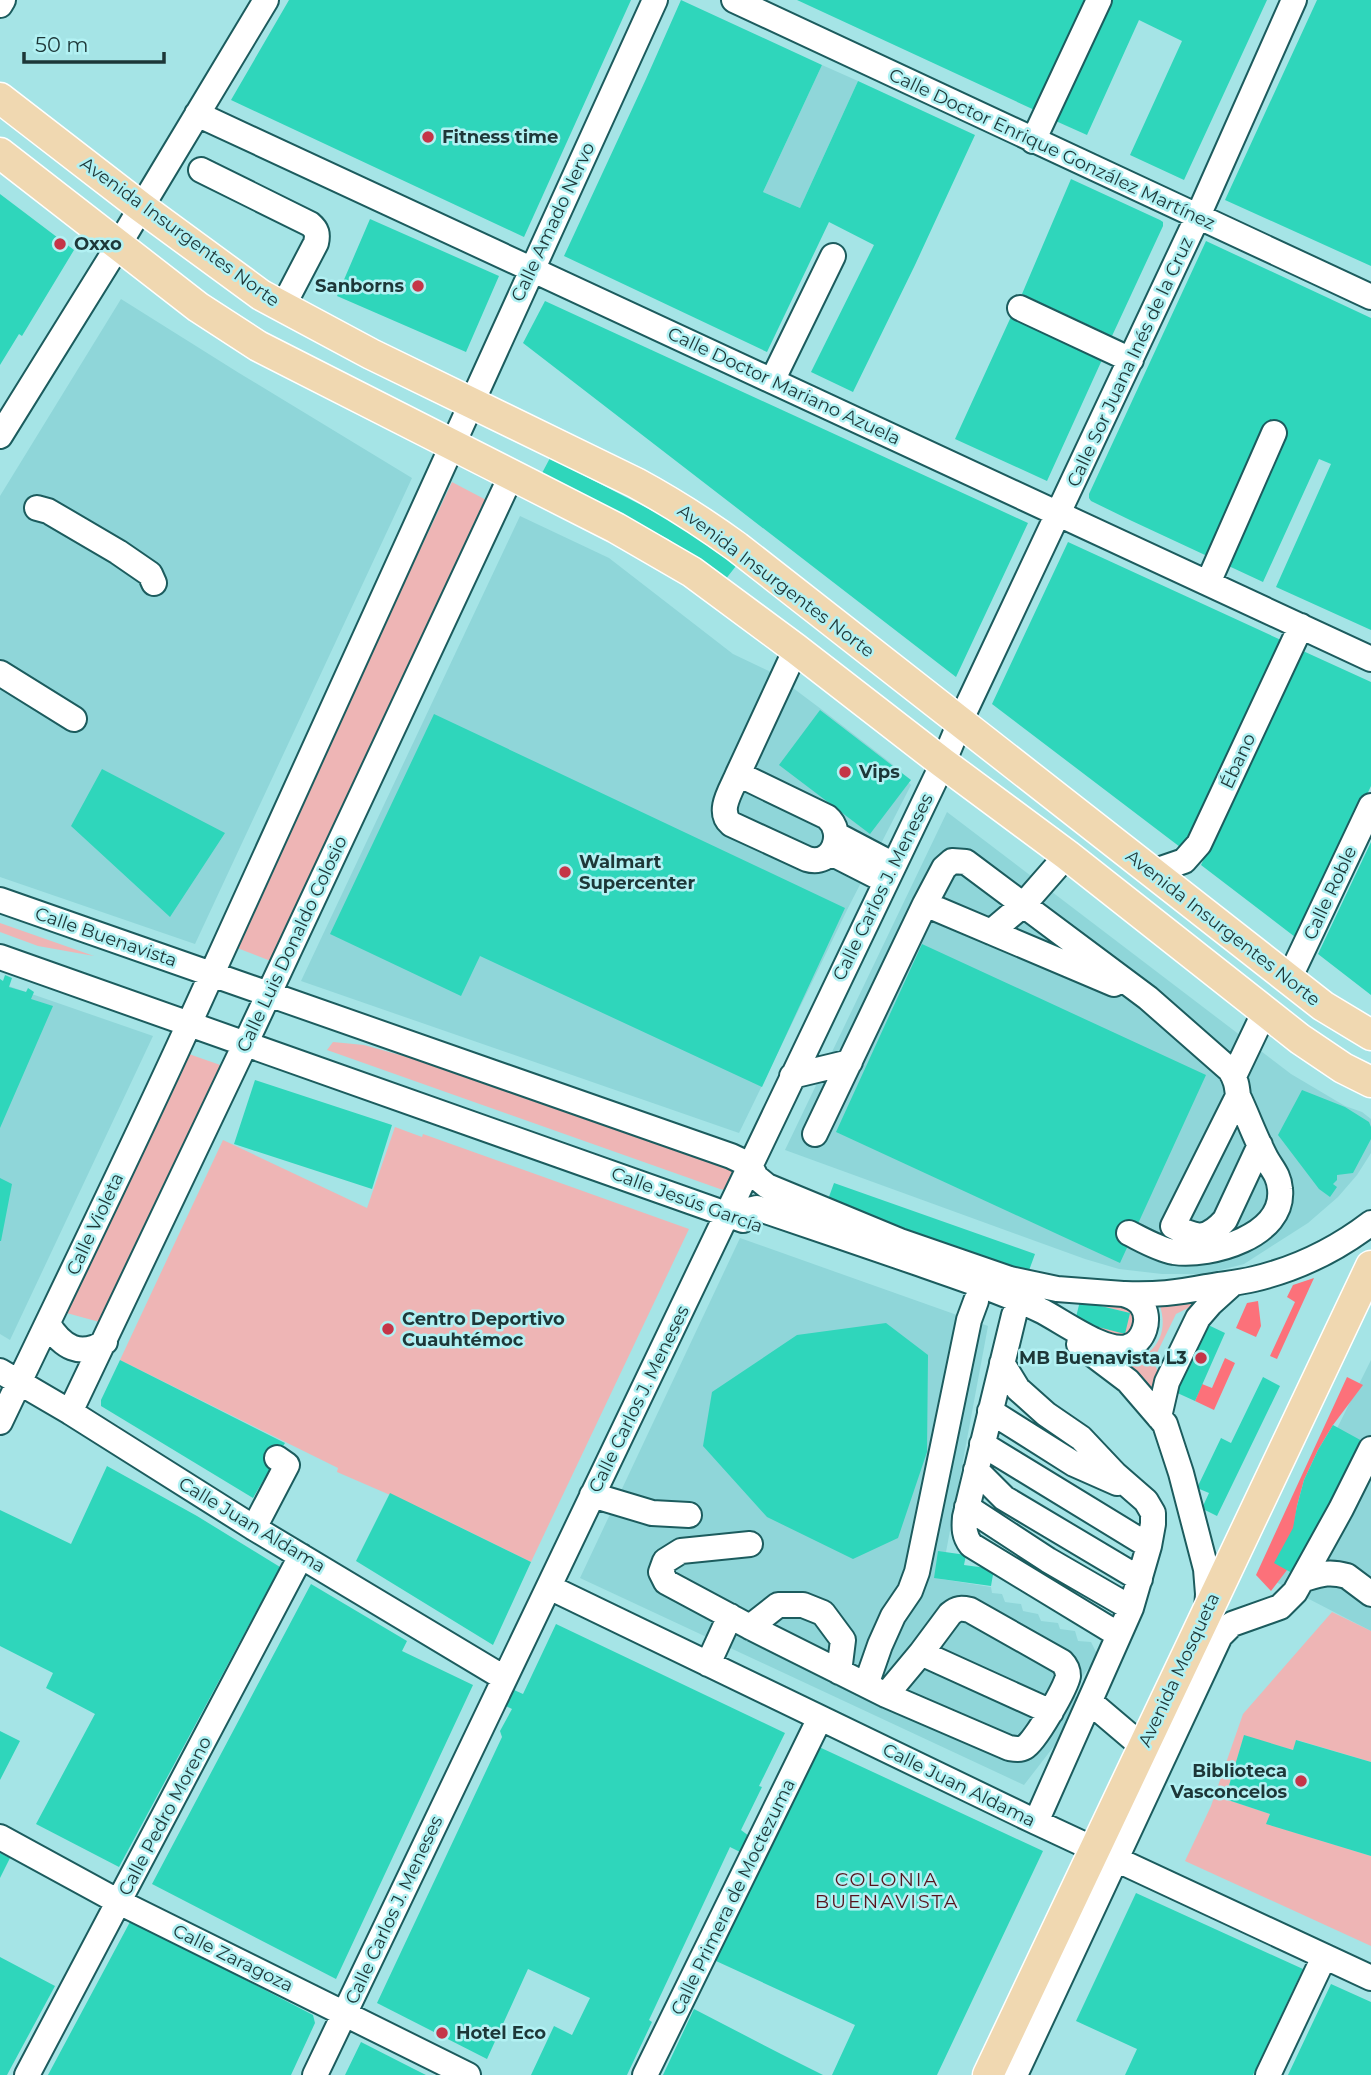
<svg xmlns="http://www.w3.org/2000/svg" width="1371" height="2075" viewBox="0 0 1371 2075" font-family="Montserrat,sans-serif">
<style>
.built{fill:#8fd6d9}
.green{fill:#eeb5b5}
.forest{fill:#fc717a}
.building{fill:#2fd6bb}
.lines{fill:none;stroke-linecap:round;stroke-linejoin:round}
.minor-casing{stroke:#1c5c5e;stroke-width:28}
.major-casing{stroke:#fff;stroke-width:33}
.minor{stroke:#fff;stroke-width:24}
.major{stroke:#f0d8b1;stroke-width:30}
.poi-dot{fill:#c53548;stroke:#b2f1f3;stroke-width:2.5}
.labels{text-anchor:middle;stroke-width:5;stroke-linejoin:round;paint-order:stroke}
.poi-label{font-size:18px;font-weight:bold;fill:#1d3738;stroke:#b2f1f3;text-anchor:start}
.street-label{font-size:18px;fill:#1d3738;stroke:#b2f1f3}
.neighbourhood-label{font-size:19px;letter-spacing:2px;fill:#57121b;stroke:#b2f1f3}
</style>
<rect width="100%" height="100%" fill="#a5e4e6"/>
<!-- built -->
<path class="built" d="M822,65L858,81L800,208L763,192Z
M121,299L239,373L412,478L195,944L0,877V496Z
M520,516L609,558L733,654L773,673L821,709L892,764L911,785L847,910L739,1133L301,981Z
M947,812L1291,1074L1345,1106L1362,1112L1371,1119V1153L1357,1175L1338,1197L1308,1223L1244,1264L1205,1274H1162L1119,1269L1085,1259L785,1150Z
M0,983L153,1036L10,1340L0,1334Z
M740,1238L988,1326L941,1579L991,1587L992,1593L1002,1594L1005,1602L1021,1604L1023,1611L1038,1614L1041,1621L1058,1623L1060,1629L1075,1631L1078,1641L1091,1642L1098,1656L1072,1690L1082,1710L1024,1785L580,1578Z
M1371,1360V1631L1272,1580L1280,1543Z"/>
<!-- green -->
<path class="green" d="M452,482L490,502L276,963L232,946Z
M0,923L94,956L38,946L0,932Z
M333,1042L364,1045L436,1065L733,1169L736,1172L725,1190L720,1189L327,1050Z
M186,1053L226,1067L103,1323L63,1312Z
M395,1127L422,1137L423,1134L689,1229L531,1562L427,1511L337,1472L338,1468L120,1360L223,1140L367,1208Z
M1193,1300L1190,1307L1176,1314L1153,1361L1159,1374L1152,1394L1128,1362C1155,1356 1169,1334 1160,1306Z
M1080,1301L1116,1302L1135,1311V1332L1119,1338L1075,1321L1130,1313Z
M1332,1612L1371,1631V1762L1297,1740L1293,1750L1244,1736L1225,1799L1270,1814L1267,1824L1371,1856V1946L1185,1861L1211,1806L1243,1714Z"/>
<!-- forest -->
<path class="forest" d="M1314,1278L1277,1359L1270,1356L1295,1302L1287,1297L1293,1285Z
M1258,1301L1261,1326L1256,1337L1236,1328L1247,1303Z
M1225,1358L1235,1363L1214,1410L1195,1401L1202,1384L1212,1388Z
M1347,1377L1363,1385L1333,1425L1318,1450L1304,1480L1297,1506L1287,1570L1271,1591L1256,1575Z"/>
<!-- building -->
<path class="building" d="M289,0H631L524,237L231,100Z
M681,0L822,65L763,192L800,208L858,81L975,135L915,265L853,392L811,372L874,245L829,222L767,352L564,256L646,79Z
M797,0H1094L1041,113Z
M1104,0H1267L1184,180L1130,155L1182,41L1139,20L1087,135L1049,118Z
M1317,0H1371V266L1225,200Z
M1071,179L1160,220L1163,222V226L1112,336L1022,294Z
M0,194L74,250L22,336L19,334L0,365Z
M370,219L499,276L466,352L337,296Z
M1206,241L1371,318V630L1276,587L1331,464L1319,459L1263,582L1132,521L1091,501L1089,498V494Z
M545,301L1028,523L956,677L523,343Z
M1015,308L1106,351L1047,481L955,439Z
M550,458L676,523L736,566L725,580L668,539L541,475Z
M1068,542L1281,640L1184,850L992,704Z
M1303,651L1371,682V786L1299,940L1201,865Z
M820,710L911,780L870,834L779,765Z
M434,714L845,908L762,1087L480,956L461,996L330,934Z
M102,769L225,833L170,917L71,826Z
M1371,842V995L1318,954Z
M922,944L1206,1075L1120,1263L836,1132Z
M5,975L12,978L9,987L26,992L28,988L34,992L31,999L53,1006L0,1128V979L3,981Z
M255,1080L392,1125L372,1189L234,1144Z
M1302,1090L1345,1107L1369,1122L1371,1127V1139L1353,1173L1337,1175V1180L1333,1184L1337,1187L1330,1197L1319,1189L1278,1135Z
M0,1178L12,1184L1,1241H0Z
M834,1183L1035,1254L1027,1276L826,1205Z
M1080,1301L1130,1313L1125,1334L1075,1321Z
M886,1323L928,1355L927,1452L898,1538L853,1559L767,1517L703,1446L712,1392L797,1335Z
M1204,1323L1225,1333L1195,1401L1173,1391Z
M120,1360L285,1443L253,1498L101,1406V1400Z
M1263,1377L1280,1386L1217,1516L1205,1510L1203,1506L1209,1493L1197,1488L1221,1438L1231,1443Z
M1333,1425L1364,1442L1292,1573L1274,1563L1293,1528L1297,1506L1304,1480L1318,1450Z
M107,1466L197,1516L280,1567L119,1867L36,1824L95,1714L46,1688L53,1673L0,1646V1510L71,1544Z
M390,1493L531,1562L493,1645L356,1561Z
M938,1551L966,1555L964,1565L994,1569L991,1586L934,1578Z
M311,1584L407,1641L402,1651L473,1685L336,1979L152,1884Z
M556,1624L785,1733L759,1786L762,1787L741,1830L749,1836L740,1852L730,1847L649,2020L652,2022L627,2075H531L554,2026L572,2035L590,1998L528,1969L487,2059L377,2003L502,1737L500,1731L512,1709L495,1701L503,1685L523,1694Z
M0,1731L20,1741L0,1780Z
M1244,1735L1293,1750L1296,1740L1371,1762V1856L1266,1824L1270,1814L1225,1799Z
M817,1746L1043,1851L937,2075H832L855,2025L716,1961Z
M0,1853L10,1858L0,1878Z
M1136,1893L1303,1969L1253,2075H1125L1137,2049L1076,2021Z
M131,1920L313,2015L315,2023L291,2075H48Z
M0,1957L55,1986L7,2075H0Z
M1331,1984L1371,2002V2075H1288Z
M694,2009L781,2054L823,2075H663Z
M361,2042L412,2068L426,2075H345Z"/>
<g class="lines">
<!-- minor casing -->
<g class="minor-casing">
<path id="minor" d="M734,0L1371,297
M0,5L3,0
M197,114L1371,659
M1033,141L1099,0
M201,170L310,224C317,230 318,234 316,243L282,308
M1020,308L1131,360
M772,381L833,256
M0,436L118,246L266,0
M37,508L48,511L118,552L150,574L154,583
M1208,583L1274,433
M0,673L74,719
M738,774L827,817C846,833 833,867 807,859L731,824C716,811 732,789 738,774Z
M738,774L796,649
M837,835L894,865
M831,853L886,881
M1152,872L1184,861L1199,844L1301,626
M0,900L731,1156L750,1165L756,1177L767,1186L900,1241L1010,1279L1057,1289L1123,1294C1130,1296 1136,1298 1141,1304C1152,1318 1144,1343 1127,1347C1104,1353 1061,1320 1040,1310C999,1290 957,1277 915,1262C862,1244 810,1226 757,1208L728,1215
M925,904L1114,984
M991,932L1024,904L1067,855
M0,957L743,1220
M1289,979L1371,806
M792,1076L850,1062
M1234,1076L1265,1011
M815,1134L925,904L944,868L952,861L966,862L1148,998L1230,1070C1236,1079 1237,1086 1238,1096L1173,1226C1196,1238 1206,1241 1225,1220L1260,1145
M1129,1233C1143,1240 1158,1249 1174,1252C1211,1257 1285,1236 1280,1189C1279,1176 1273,1170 1267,1160C1256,1140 1248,1117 1238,1096
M1125,1294C1157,1295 1175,1293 1206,1287C1222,1284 1238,1283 1254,1279C1296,1269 1337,1249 1371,1223
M1014,1315L965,1517C964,1528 964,1536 971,1545L1119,1635
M48,1324C62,1347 80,1358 105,1342
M1079,1344L1128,1381L1165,1424L1181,1473L1206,1569L1208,1594L1207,1611
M1002,1363L1018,1389L1046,1414L1081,1438L1115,1474L1146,1501L1153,1513V1524L1149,1546L1131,1608L1036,1822
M0,1371L70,1412L254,1528L504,1678
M990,1411L1074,1464L1117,1483
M70,1412L241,1053L511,476
M1159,1417L1167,1382L1198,1318L1211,1303L1232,1284
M0,1422C63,1290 128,1158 189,1024C346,683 498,340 655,0
M982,1444L1149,1546
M976,1470L1004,1498L1140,1579
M592,1495L652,1513L689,1515
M967,1507L1048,1560L1131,1608
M254,1528L287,1465L277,1458
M750,1544L681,1551L665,1561L661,1572L666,1582L750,1627L886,1695L1009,1748C1015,1749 1020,1750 1025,1747C1035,1742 1066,1687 1068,1676C1068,1670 1066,1666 1062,1662L970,1610C961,1608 957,1608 950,1614L921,1653L886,1695
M1304,1579C1321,1574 1329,1571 1347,1576L1371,1594
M549,1587L1036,1822L1371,1978
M750,1627L778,1605H803L823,1613L843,1640L839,1672
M921,1653L1051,1712
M708,1664L730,1616
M866,1685L880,1645L893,1616L910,1591L917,1572L969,1320L976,1301
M1090,1702L1143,1747
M0,1837L119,1902L468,2075
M27,2075L301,1556
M315,2075L943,763L964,713L1198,216L1294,0
M645,2075L820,1718
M1015,2075L1220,1636L1232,1624L1280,1607L1295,1592L1341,1509L1371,1449
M1268,2075L1324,1957"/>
</g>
<!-- major casing -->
<g class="major-casing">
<path id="major" d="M0,98L141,207L261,295L371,354L636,483C671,502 704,523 737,547L1323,1006L1371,1035
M0,153L198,307L258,346L616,528L692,572L796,649L943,763L1067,855L1300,1039L1343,1068L1371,1082
M988,2075L1371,1266"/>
</g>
<!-- minor -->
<use href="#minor" class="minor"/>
<!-- major -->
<use href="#major" class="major"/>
</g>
<!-- markers -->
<g class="poi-dot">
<circle cx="428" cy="137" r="7"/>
<circle cx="60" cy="244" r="7"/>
<circle cx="418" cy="286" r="7"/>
<circle cx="845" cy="772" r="7"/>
<circle cx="565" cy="872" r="7"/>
<circle cx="388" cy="1329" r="7"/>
<circle cx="1201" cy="1358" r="7"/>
<circle cx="1301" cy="1781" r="7"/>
<circle cx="442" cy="2033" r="7"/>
</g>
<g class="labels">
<!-- poi labels -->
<g class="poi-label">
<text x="442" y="143">Fitness time</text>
<text x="74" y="250">Oxxo</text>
<text x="404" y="292" text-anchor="end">Sanborns</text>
<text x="859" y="778">Vips</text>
<text x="579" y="868">Walmart<tspan x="579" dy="21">Supercenter</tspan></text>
<text x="402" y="1325">Centro Deportivo<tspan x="402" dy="21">Cuauhtémoc</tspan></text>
<text x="1187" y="1364" text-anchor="end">MB Buenavista L3</text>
<text x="1287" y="1777" text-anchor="end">Biblioteca<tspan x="1287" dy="21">Vasconcelos</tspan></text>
<text x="456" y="2039">Hotel Eco</text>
</g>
<!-- street labels -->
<g class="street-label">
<text transform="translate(1052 149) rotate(25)" y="6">Calle Doctor Enrique González Martínez</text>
<text transform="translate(553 222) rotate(-65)" y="6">Calle Amado Nervo</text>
<text transform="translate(180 232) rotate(36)" y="6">Avenida Insurgentes Norte</text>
<text transform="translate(1130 362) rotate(-65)" y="6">Calle Sor Juana Inés de la Cruz</text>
<text transform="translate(784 386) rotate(25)" y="6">Calle Doctor Mariano Azuela</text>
<text transform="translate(776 581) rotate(37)" y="6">Avenida Insurgentes Norte</text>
<text transform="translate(1238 761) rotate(-65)" y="6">Ébano</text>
<text transform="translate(883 887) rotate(-64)" y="6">Calle Carlos J. Meneses</text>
<text transform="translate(1330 893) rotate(-65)" y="6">Calle Roble</text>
<text transform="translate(1223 928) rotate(38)" y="6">Avenida Insurgentes Norte</text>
<text transform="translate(106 937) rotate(19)" y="6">Calle Buenavista</text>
<text transform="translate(292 944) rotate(-65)" y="6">Calle Luis Donaldo Colosio</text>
<text transform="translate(687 1200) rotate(20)" y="6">Calle Jesús García</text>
<text transform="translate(95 1224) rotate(-65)" y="6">Calle Violeta</text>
<text transform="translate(639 1399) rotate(-64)" y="6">Calle Carlos J. Meneses</text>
<text transform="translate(252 1525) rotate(31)" y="6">Calle Juan Aldama</text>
<text transform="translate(1179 1670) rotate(-65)" y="6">Avenida Mosqueta</text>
<text transform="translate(959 1785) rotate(26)" y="6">Calle Juan Aldama</text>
<text transform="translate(165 1816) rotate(-62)" y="6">Calle Pedro Moreno</text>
<text transform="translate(733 1897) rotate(-64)" y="6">Calle Primera de Moctezuma</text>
<text transform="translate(394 1910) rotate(-65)" y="6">Calle Carlos J. Meneses</text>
<text transform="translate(233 1958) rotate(26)" y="6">Calle Zaragoza</text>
</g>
<!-- neighbourhood labels -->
<g class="neighbourhood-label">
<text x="887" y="1886">COLONIA<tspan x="887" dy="22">BUENAVISTA</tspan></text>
</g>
</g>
<!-- scale -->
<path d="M24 52v10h140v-10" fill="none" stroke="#1d3738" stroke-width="3.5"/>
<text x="35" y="52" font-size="21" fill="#1d3738" stroke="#b2f1f3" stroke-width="5" paint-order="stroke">50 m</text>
</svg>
